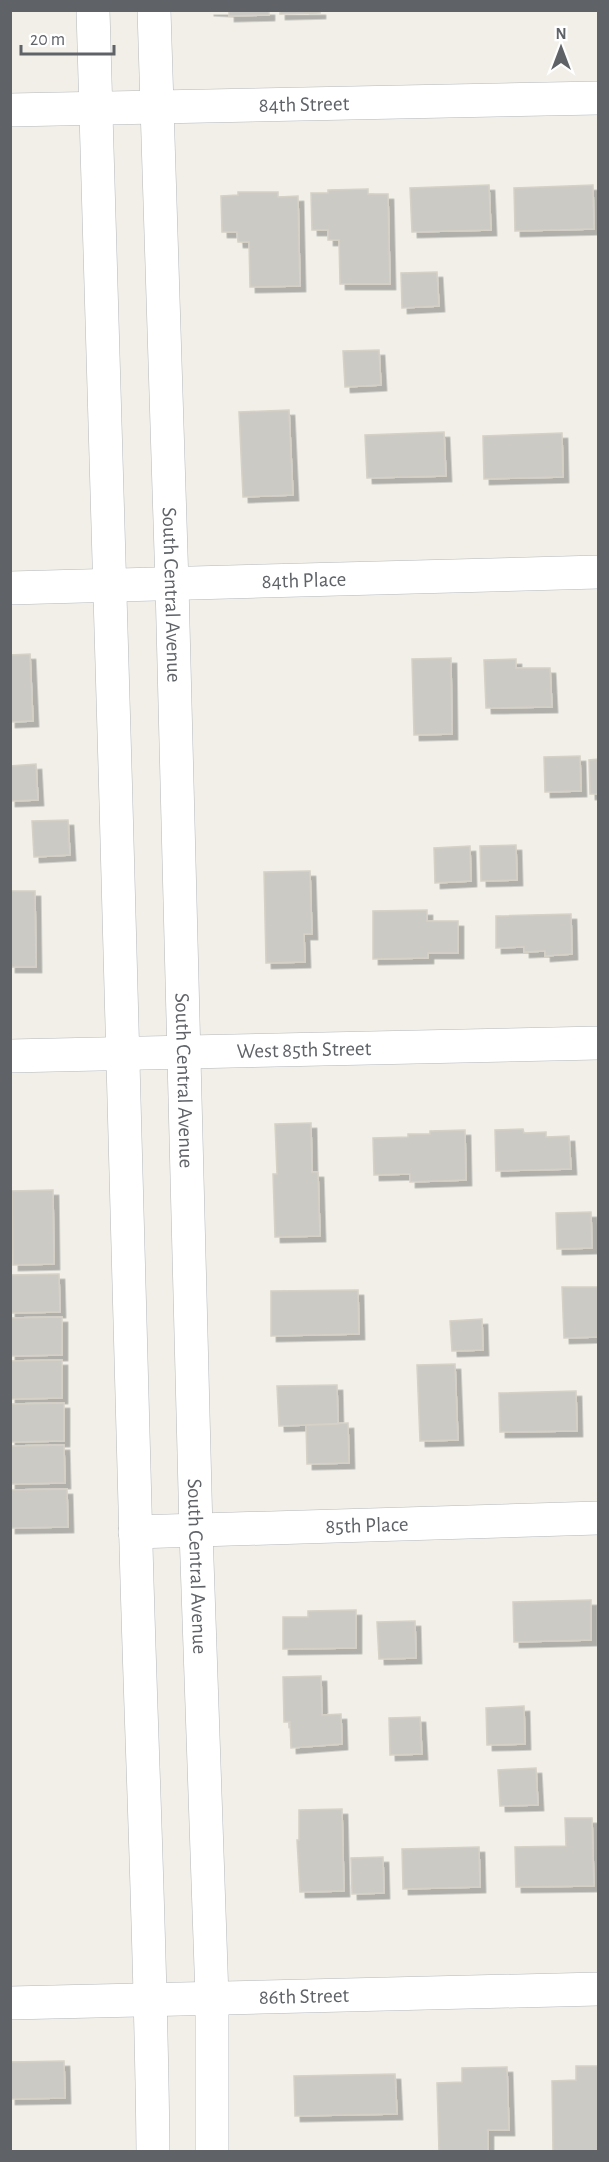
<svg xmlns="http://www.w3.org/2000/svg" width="609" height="2162" viewBox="0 0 609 2162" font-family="'Alegreya Sans',sans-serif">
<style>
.building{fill:#cccac5;stroke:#d6d1c6;stroke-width:1.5;filter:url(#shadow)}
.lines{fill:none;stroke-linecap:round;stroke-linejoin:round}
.minor-casing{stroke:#b5b8bc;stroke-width:34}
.tertiary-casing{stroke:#b5b8bc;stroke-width:34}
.minor{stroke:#fff;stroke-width:33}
.tertiary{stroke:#fff;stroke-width:33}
.labels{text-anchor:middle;stroke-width:4.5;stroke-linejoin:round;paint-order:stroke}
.street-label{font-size:21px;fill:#5f6368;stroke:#fff}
</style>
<defs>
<filter id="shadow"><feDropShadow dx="5.5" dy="5.5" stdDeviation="0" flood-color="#0004"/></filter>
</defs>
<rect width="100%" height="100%" fill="#f1efe8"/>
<!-- building -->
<path class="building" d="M208,10H269V15L229,16V11Z
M280,10H320V13L280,14Z
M489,185L491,230L412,232L410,188Z
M593,185L594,229L515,231L514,188Z
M368,189V194H388L390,284H340L339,240H328V230H312L311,193H328V190Z
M238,192H278V197L298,196L300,286L250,287L249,242H238L237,232H222L221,196L238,195Z
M437,272L439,306L402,308L401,273Z
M379,350L381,385L345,387L343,351Z
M289,410L293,495L243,497L239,412Z
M444,432L446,476L367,478L365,435Z
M562,433L563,477L484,479L483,436Z
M30,654L33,721L10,722V655Z
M451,658L452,734L414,735L412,659Z
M516,659V668H550L552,707L486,708L484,660Z
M580,756L581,791L545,792L544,757Z
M598,759V794H590L589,760Z
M36,764L38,800L10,801V766Z
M68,820L70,855L34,857L32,821Z
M516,845L517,880L481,881L480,846Z
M470,846L471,881L435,883L434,848Z
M310,871L312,934H304L305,962L266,963L264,872Z
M10,891H35L36,967H10Z
M427,910V921H458V953H428V958L373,959V911Z
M571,914L572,954L545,956V951L524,952V947L496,948V916Z
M311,1123L312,1172H318L320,1236L275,1237L273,1174H277L275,1124Z
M523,1129L524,1133L546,1132V1137L569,1136L571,1169L496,1171L495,1130Z
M465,1130L466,1180L410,1182V1174L374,1175L373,1138L408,1137V1134H430V1131Z
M53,1190L54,1264L13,1265L12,1191Z
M591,1212L592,1248L557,1249L556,1213Z
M59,1274L60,1312L10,1313V1275Z
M562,1287H598V1337L564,1338Z
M358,1290L359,1334L271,1336V1291Z
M62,1317V1355L10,1356V1318Z
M482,1319L483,1350L452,1351L450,1321Z
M62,1360V1398L10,1399V1361Z
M455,1364L458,1440L420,1441L417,1365Z
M337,1385L338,1424L279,1426L277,1386Z
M576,1391L577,1431L500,1432L499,1393Z
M64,1403V1441L10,1442V1404Z
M348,1423L349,1463L307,1464L306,1425Z
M64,1445L65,1483L10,1484V1446Z
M67,1489L68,1527L10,1528V1490Z
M591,1600V1640L514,1642L513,1602Z
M356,1610V1648L283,1649V1617H308V1611Z
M415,1621L416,1658L379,1659L377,1622Z
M321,1676L322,1715L341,1714L342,1744L291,1748L290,1722H284L283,1677Z
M524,1706L525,1744L487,1745L486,1708Z
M420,1717L422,1754L390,1755L389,1718Z
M536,1768L538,1805L500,1806L498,1770Z
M342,1809L344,1891L300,1892L297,1840H299V1810Z
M565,1818H592L594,1886L516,1887L515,1847L566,1846Z
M479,1847L480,1887L403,1889L402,1849Z
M383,1857L384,1893L352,1894L351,1858Z
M64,2061L65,2098L10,2099V2062Z
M576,2066H598V2152H553L552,2081L576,2080Z
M507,2067L509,2130H488V2152H439L437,2083L462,2082V2068Z
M395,2074L397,2114L295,2116L294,2076Z"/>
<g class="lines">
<!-- minor casing -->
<g class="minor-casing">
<g id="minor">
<path id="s1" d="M10,110L598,98"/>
<path id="s2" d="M10,588L598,572"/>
<path id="s3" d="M10,1056L598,1043"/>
<path id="s4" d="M135,1532L598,1518"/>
<path id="s5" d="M10,2003L598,1989"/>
</g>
</g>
<!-- tertiary casing -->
<g class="tertiary-casing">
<g id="tertiary">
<path d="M93,10C108,509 122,1007 135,1506C140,1721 151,1936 153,2152"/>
<path id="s6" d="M154,10L172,585L196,1531L212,1998V2152"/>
</g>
</g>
<!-- minor -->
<use href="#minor" class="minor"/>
<!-- tertiary -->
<use href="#tertiary" class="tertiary"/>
</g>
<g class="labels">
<!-- street labels -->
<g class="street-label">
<text dy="7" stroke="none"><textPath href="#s1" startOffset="294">84th Street</textPath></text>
<text dy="7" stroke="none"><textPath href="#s2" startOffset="294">84th Place</textPath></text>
<text dy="7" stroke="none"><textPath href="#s6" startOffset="585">South Central Avenue</textPath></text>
<text dy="7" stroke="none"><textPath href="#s3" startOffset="294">West 85th Street</textPath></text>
<text dy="7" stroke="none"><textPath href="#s6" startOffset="1071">South Central Avenue</textPath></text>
<text dy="7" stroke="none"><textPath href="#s4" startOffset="232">85th Place</textPath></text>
<text dy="7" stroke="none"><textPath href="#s6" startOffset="1557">South Central Avenue</textPath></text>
<text dy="7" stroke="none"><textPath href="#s5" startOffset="294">86th Street</textPath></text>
</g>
</g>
<!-- border -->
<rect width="609" height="2162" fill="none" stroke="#5f6368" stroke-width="24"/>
<!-- north arrow -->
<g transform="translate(561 48)" stroke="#ffffff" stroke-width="4.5" paint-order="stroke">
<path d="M0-4.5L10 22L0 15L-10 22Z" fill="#5f6368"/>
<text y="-9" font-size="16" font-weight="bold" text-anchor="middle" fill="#5f6368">N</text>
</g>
<!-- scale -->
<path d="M21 45v9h93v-9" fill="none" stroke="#5f6368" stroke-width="3"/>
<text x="30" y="45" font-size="18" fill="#5f6368" stroke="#ffffff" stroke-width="4.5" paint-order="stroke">20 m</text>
</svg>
